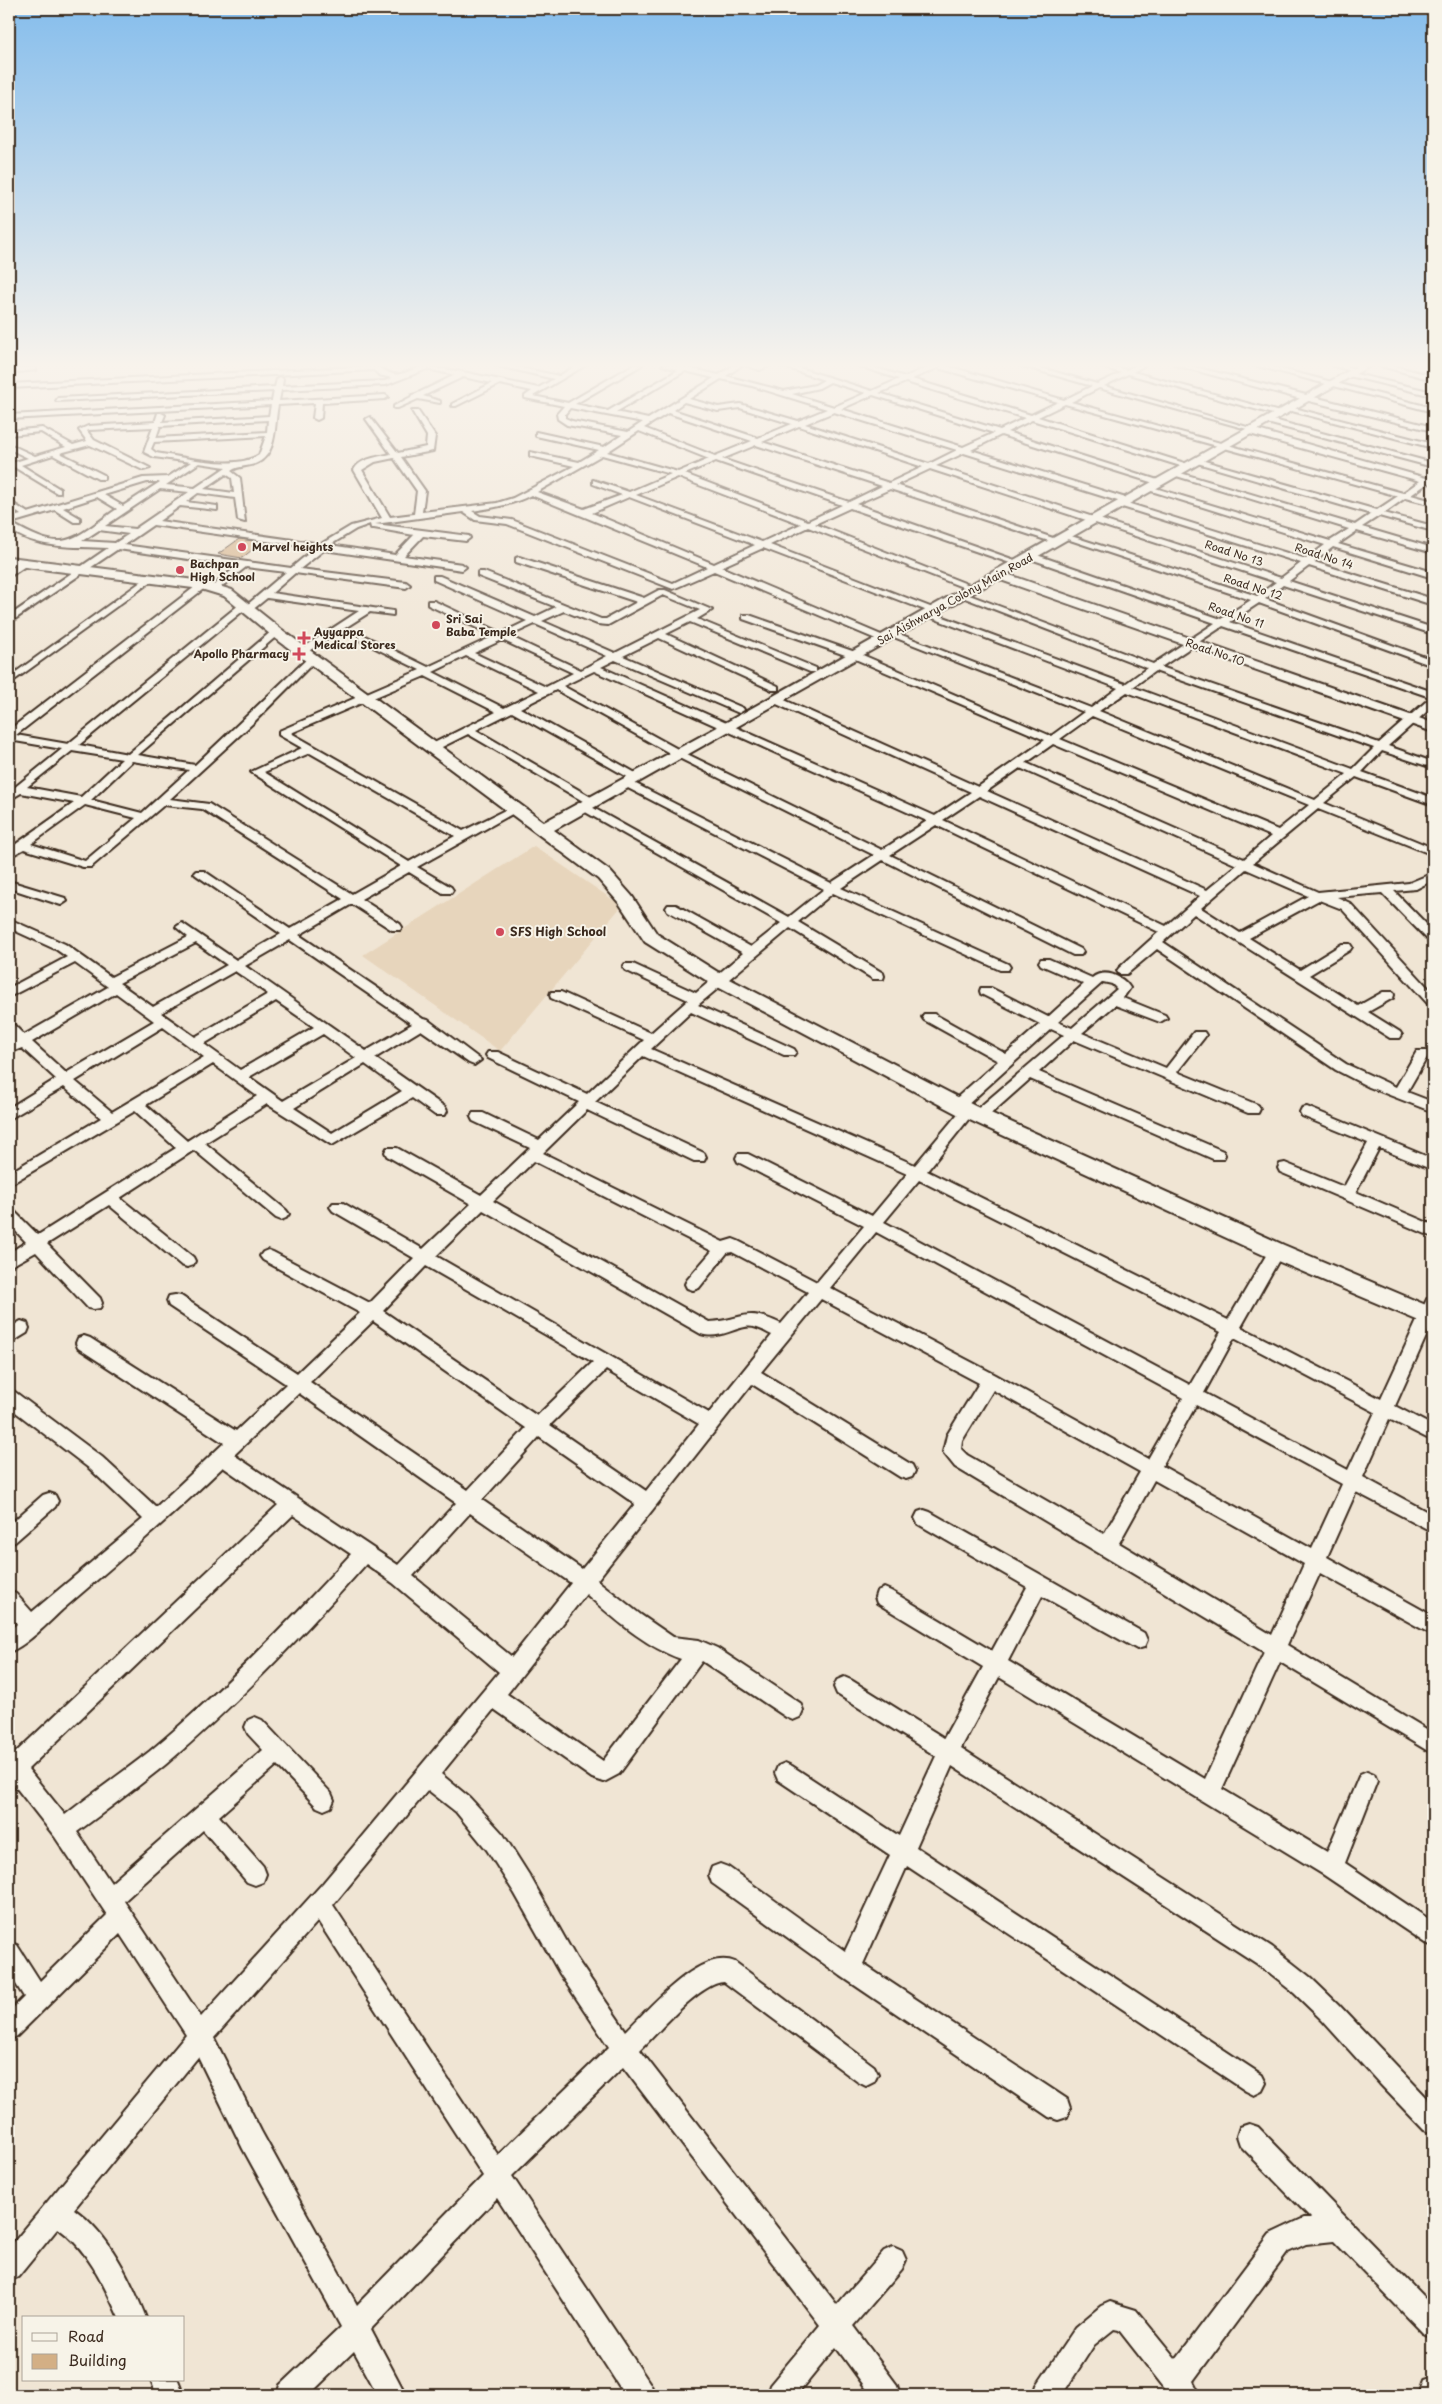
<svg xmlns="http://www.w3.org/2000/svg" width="1442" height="2404" viewBox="0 0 1442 2404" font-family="'Playpen Sans',sans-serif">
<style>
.built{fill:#e7d5bc}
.building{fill:#d3af85;stroke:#3b2a1e}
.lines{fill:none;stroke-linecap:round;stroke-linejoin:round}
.street-casing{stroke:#3b2a1e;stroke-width:4}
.secondary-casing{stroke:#3b2a1e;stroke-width:4}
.street{fill:#f7f3e8;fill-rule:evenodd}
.secondary{fill:#f7f3e8;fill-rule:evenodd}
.poi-dot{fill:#d1495b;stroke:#f7f3e8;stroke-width:2}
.labels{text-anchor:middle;stroke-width:4;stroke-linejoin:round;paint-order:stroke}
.far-poi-label{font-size:11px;font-weight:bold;fill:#3b2a1e;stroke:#f7f3e8;text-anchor:start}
.far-street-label{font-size:11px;fill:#3b2a1e;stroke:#f7f3e8}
.poi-label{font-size:12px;font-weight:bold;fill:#3b2a1e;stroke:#f7f3e8;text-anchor:start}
</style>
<rect width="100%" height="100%" fill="#f0e5d4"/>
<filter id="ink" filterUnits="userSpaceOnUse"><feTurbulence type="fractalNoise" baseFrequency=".02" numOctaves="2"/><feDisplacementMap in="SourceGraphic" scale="10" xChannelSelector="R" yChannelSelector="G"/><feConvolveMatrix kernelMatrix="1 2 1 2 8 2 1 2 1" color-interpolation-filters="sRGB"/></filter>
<g filter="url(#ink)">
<!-- built -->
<path class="built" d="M534,846L616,902L620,908L500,1051L363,955Z"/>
<!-- building -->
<path class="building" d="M239,539L262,542L242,558L218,554Z"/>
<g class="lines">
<!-- street casing -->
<g class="street-casing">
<path id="street" d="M417,365L463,372L538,388L554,379L494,365H508L559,376L577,365H586L533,396L568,403L633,365H642L575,404L608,411L678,370L662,365H676L719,375L734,365H742L726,376L784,391L815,385L824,380L779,365H790L872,391L899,379L856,365H867L905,377L932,365H944L1064,400L1092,386L1019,365H1031L1097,384L1121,373L1097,365H1109L1126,370L1136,365H1145L1133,372L1287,414L1280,416L1128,374L1104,386L1426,478L1433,474V484L1428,483L1411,495L1433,501V505L1405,498L1384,513L1433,526V531L1379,516L1362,527L1433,548V553L1357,531L1338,544L1433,572V578L1333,547L1314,562L1433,599V605L1309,566L1289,581L1433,628V634L1283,585L1265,599L1433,660V666L1259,603L1230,622L1433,692V698L1223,626L1161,667L1379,743L1429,699L1433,698V706L1388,746L1433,762V768L1382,751L1362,772L1433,798V805L1356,777L1324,803L1433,848V855L1318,809L1253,863L1318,892L1409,883L1433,873V880L1416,889L1394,891L1433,931V942L1429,941L1382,893L1337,897L1350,903L1433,993V1005L1428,1004L1342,909L1319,900L1249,938L1300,970L1342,944H1350L1352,947L1350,950L1309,975L1358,1006L1383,992H1393L1394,995L1393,998L1368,1012L1400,1032L1402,1035L1400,1038H1390L1194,914L1163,942L1346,1064L1396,1087L1417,1051H1427L1429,1054L1407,1092L1433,1102V1112L1369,1087L1336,1070L1157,949L1127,974H1119L1117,971L1119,968L1159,932L936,825L890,855L1081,949L1083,952L1081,955H1073L883,860L841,888L1008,964L1010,967L1008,970H1000L833,893L798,922L883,973L884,976L883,979H873L790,928L698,1005L794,1049L796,1052L794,1055H784L691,1012L651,1049L915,1165L961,1110H952L950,1106L952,1102L998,1061L924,1020L922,1017L924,1014H934L1006,1054L1040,1024L981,994L980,991L981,988H991L1048,1017L1084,984L1041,965L1039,962L1041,959H1049L1092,978C1104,968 1123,976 1130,988L1123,998L1165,1015L1167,1018L1160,1022L1115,1005L1082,1033L1166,1068L1194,1032H1204L1206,1035L1204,1038L1177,1072L1258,1105L1260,1109L1258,1113H1248L1074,1040L1039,1072L1223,1151L1225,1155L1223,1159H1213L1030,1079L985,1119H975L973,1115L975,1111L1064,1035L1051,1029L965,1107H973L975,1111L927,1171L1228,1320L1271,1247L1276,1245L1281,1247L1284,1251L1241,1327L1381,1399L1427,1299L1433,1298V1321L1395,1406L1433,1426V1441L1389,1419L1363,1477L1433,1515V1532L1356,1492L1327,1557L1433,1616V1635L1320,1573L1287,1645L1433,1733V1754L1280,1662L1222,1789L1327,1852L1360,1774L1367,1771L1374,1774L1377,1781L1345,1863L1433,1922V1946L1425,1943L1324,1875L999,1677L961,1748L1272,1947L1310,1977L1338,2004L1433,2104V2133L1424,2130L1380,2084L1322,2020L1294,1993L1256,1963L952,1766L916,1847L1262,2075L1266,2083L1262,2091L1254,2095L1246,2091L907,1866L863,1964L1067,2099L1070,2108L1067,2117L1058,2120L1049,2117L841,1976L712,1883L709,1875L712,1867L720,1864L728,1867L845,1951L890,1855L778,1780L775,1773L778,1766L785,1763L792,1766L899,1836L936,1756L837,1694L834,1687L837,1680L844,1677L851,1680L944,1738L983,1667L877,1603L875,1597L877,1591L884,1588L891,1591L992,1651L1027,1587L918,1524L915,1518L918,1512L924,1510L930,1512L1144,1633L1147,1640L1144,1647L1137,1649L1042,1596L1008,1661L1205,1779L1264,1652L955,1467L943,1452L947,1435L979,1383L821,1299L761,1372L912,1465L915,1471L912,1477L906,1479L900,1477L752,1384L597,1580L641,1615L673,1637L699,1640L717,1648L800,1703L803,1710L800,1717L793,1720L786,1717L702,1661L619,1774L604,1782L592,1778L494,1709L441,1774L470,1798L503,1834L531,1878L576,1958L626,2031C649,2009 700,1947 735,1962L874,2066L878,2074L874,2082L866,2086L858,2082L724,1982C699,1983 658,2033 640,2050L837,2305L884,2251L893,2247L902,2251L906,2260L902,2269L853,2326L897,2385L900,2395H871L836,2347L797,2395H767L770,2385L820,2325L623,2067L512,2176L651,2385L654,2395H625L497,2198L371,2329L406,2395H378L354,2351L309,2395H277L280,2385L341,2327L243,2149L198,2057L74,2209C109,2234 130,2278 146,2318H119C104,2285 88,2249 58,2228L18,2277L9,2281V2248L186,2035L120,1934L17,2036L9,2040V2012L24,1997L9,1973V1942L17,1945L40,1981L107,1915L55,1837L11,1781L9,1782V1752L14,1754L278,1505L223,1467C171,1517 117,1563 62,1610C48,1623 26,1646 9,1652V1631L17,1624L9,1614V1591L16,1594L32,1612L143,1519L90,1469L9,1407V1390L15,1392L102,1457L156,1507L224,1443L78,1348L76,1343L78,1338L84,1336L90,1338L236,1431L286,1384L169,1306L167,1301L169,1296L175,1295L181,1296L297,1373L360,1313L263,1260L260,1256L263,1252L268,1250L273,1252L370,1303L414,1258L333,1211L330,1207L333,1203H343L423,1249L471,1204L387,1156L385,1152L387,1148H397L481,1195L530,1148L473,1121L471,1117L473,1113H483L539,1140L579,1102L488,1058L486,1055L488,1052H498L587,1094L644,1040L551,998L550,995L551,992H561L651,1033L688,1000L625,970L623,967L625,964H633L696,993L743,953L668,911L666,908L668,905H676L751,947L781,923L580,809V805H588L789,917L824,889L622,785V781H630L831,883L874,855L675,756L556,690L520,708L641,776V780H633L512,712L476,730L596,800V804H588L468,734L438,749H430V745L496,712L425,676L291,733L463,831L511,807L515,806L521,809L417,867L451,887L453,890L451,893H443L409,872L361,899L400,924L402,927L400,930H392L352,904L299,935L423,1019L428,1020L481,1060L474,1065L469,1063L421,1030L375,1058L445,1107L447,1111L445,1115H435L412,1098L332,1145L267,1104L205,1143L286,1210L289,1214L286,1218L281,1220L276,1218L194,1150L120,1198L193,1257L195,1261L193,1265L187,1267L181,1265L109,1205L47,1244L100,1298L102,1303L100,1308L94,1309L88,1308L36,1252L9,1267V1253L26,1242L9,1224V1209L14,1211L38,1235L176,1148L135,1111L9,1185V1173L101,1118L64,1087L9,1119V1108L56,1079L22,1048L9,1053V1043L14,1040L9,1035V1024L14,1025L24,1035L108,987L75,963L9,997V988L67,957L57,950L9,928V919L65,944L111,977L188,937L176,927L182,923L236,960L281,934L196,875L194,873L196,871H204L290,929L343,899L202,809L164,805L91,867H83L24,849L9,857V849L74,803L21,793L9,800V792L62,749L9,740V730L200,583H206V587L16,735L68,744L240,604L247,605L286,572L246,567L216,591L212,588L213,586L237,566L118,549L9,623V616L108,548C74,546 38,550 9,529V518L21,515L9,506V501L28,513L143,478L168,477L191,462L154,457L144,452L153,427L89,430L87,431L94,440L150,468L143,470L90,445L60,453L104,475V479H98L53,455L21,465L60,489V493H57L14,467L9,468V464L28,458L9,449V444L35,456L66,447L41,432L9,435V431L42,428L73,445L87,441L79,430L88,426L155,422L158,413H161L165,415L162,422L269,416L271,405L9,419V415L272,401L274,391L56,401L58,398L275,387L277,379L280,377L283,379L282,386L385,381L392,378L379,375L374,370L9,388V384L376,366C397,378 397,376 420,367ZM938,368L1058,402L1031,415L912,379ZM427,369L455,375L416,394L412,395L411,397L394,406V408H398L418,399L440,403V401L423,396L463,377L492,383L452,404V406H456L500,384L532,391L525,396V398L564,406L557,414L558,419L567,425L622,435L604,447L536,432V436L599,450L579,462L530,452V456L574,466L513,498L497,503L422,512L425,491L401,457L433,451L435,436L418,411H412L427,436L426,447L398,453L370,417L366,419L391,454C379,457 360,458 354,470L382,518L351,526L321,544L159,521L180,506L217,510V506L186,502L198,493L235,498L238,520L245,522L240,478L231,471C239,465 249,467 257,463C278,453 274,424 278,405L315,403L313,418L317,420L321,418L322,403L385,399L388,397L385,395L279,401L281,390L386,385ZM685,371L714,378L648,419L616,412ZM721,379L752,386L827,409L798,421L740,404L718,407L689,399ZM830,382L866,393L834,407L792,394L819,388ZM906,382L1025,418L1000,430L879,393ZM1099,388L1247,429L1246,433L1420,481L1403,493L1071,402ZM873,395L994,433L963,447L841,409ZM684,402L718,411L740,408L792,424L758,438L673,410ZM1065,404L1398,496L1377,510L1201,460L1194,462L1371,514L1355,525L1177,472L1170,474L1349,529L1330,541L1152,487L1145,489L1325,545L1306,559L1127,503L1130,501L1129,499L971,450L1001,435L1157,484L1164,482L1007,432L1032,420L1187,468L1194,466L1038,417ZM570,408L643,422L628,432L572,421L565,418V414ZM834,412L957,450L929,464L805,424ZM668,413L752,441L715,456L644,428ZM268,420L267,432L156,438L160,426ZM799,426L923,467L889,483L762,442ZM639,431L709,459L678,472L607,452ZM266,436L259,455C235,471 184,457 156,453L151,449L154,442ZM756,445L882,486L849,502L722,459ZM964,453L1121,502L1118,504L1119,506L1301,563L1281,578L936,466ZM602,455L671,474L629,492L593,480V484L622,495L584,509L537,492ZM394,458L417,491L414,514L390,517L362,470L375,462ZM716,461L842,505L808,521L685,474ZM199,463L226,467L195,488L166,485ZM930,469L1276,582L1257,596L1068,535L1061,537L1251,600L1221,619L1034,554H1028V558L1215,623L1153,664L964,593L957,595L1147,668L1125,684L930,612L922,614L1118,688L1091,708L894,632L886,634L1084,712L1051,736L858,653L749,615H743V619L848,656L1045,740L978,787L780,698H772V702L971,792L935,816L601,667L615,660L739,713L744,710L743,708L623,656L659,638L772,690H778V686L666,634L690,622L810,672H816V668L697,619L712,610L665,590H659L644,598L519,557L516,558V562L637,602L606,619H601L484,572H478V576L556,607L535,617L440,576H434V580L527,621L502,633L434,601H428V605L494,636L428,667L365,636H359V640L420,670L279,731V735L302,748L251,772L401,866L352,894L209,804L170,799L253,723L315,661V657H309L195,765L138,755L279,634V630H273L128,754L79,745L244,610L251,611L267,598L359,611L301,649V653L304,654L370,612L393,615V611L272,593L295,573L406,588L410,585L406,582L300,569L324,550L462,570L466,567L462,564L404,556L423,536L466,541L470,538L469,536L375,524L463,512L475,520L507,524L673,589L714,571L883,642L888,639L886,637L721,567L763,548L930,612L938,610L770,545L808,527L970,590L977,588L815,524L850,508L1016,565L1023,563L856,504L890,489L1055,543L1062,541L896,485ZM226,474L232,478L234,493L204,489ZM678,477L801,524L762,542L636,495ZM147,482H160L123,506L104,495ZM160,489L189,492L135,529L105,526ZM531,495L707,567L673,583L512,520L480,516L472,511C493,508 512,505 531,495ZM97,497L117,509C70,541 66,555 11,523L55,510L74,522H80V518L63,508ZM629,497L755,545L714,564L592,513ZM370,524L371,528H374L414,535L395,555L330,545L356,529ZM153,525L315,548L291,568L124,545ZM99,530L129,534L115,543L82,541ZM663,595L700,610L615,653L542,621L564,611L597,624L608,625ZM535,624L607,656L581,670L509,636ZM502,640L573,673L546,687L474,653ZM466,656L539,691L504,708L433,672ZM594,671L927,821L882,850L683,752L563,686ZM1155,671L1374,748L1353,769L1133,687ZM1127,692L1347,774L1315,800L1099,711ZM1092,716L1309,805L1278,830L1060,739ZM1053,744L1271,836L1244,859L1026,763ZM72,751L122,759L81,797L27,787ZM310,753L455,836L409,862L264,772ZM132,761L189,770L142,813L91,800ZM1020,768L1237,865L1207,890L987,791ZM979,796L1200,896L1166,926L943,820ZM85,805L136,818L85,861L31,844ZM1246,869L1308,896L1240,933L1201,908ZM290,940L412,1024L366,1051L245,966ZM196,943L227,965L153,1007L119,983ZM235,971L268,994L195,1037L161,1013ZM1103,982L1112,984L1117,989L1072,1028L1058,1022ZM116,993L154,1021L66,1073L32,1042ZM276,1001L314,1027L240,1070L204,1044ZM163,1027L204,1057L112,1112L75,1081ZM323,1034L356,1058L283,1101L249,1077ZM643,1056L907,1174L872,1216L748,1154H738L736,1158L738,1162L864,1226L817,1282L738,1241L733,1239L723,1242L543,1153L587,1110L694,1161H704L706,1157L704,1153L595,1102ZM213,1064L257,1096L187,1141L146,1105ZM365,1064L402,1091L332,1133L294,1108ZM534,1161L712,1251L687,1280L685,1284L687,1288L693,1290L699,1288L727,1253L732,1252L808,1292L781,1324C745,1306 744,1320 709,1322L493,1201ZM919,1180L1221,1332L1190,1385L884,1222ZM483,1210L701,1334C718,1339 730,1330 745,1327C755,1325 764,1331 772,1335L709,1413L436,1256ZM876,1232L1183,1398L1148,1459L996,1375L830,1288ZM426,1266L593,1362L537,1416L383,1311ZM373,1321L526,1428L468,1490L310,1382ZM1234,1338L1375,1412L1348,1470L1204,1393ZM606,1370L699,1424L646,1491L550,1425ZM993,1390L1140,1472L1104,1534L967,1455L961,1449L962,1441ZM299,1393L456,1503L398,1565L234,1455ZM1196,1405L1342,1484L1312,1549L1162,1466ZM539,1437L635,1504L582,1569L482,1500ZM1154,1480L1304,1564L1272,1635L1119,1543ZM470,1513L571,1583L512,1657L413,1576ZM293,1515L351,1554C288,1623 222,1691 150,1751C122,1773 93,1793 65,1815L28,1769ZM366,1564L393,1583L499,1672L323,1883L201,2017L124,1901L203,1830L247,1882L255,1885L263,1882L266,1874L263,1866L219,1816L277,1765L317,1807L324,1810L331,1807L334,1800L331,1793L262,1720L255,1717L248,1720L245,1727L248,1734L263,1750L111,1883L77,1832C107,1810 136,1788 165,1765C237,1704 303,1635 366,1564ZM586,1594C615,1619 644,1646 681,1659L603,1761L507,1694ZM428,1790L456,1812L487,1850L515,1894L560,1974L609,2047L498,2155L333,1905ZM318,1921L483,2176L357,2305L261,2131L214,2038Z
M745,365H770L760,370Z
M1175,365H1187L1433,427V431L1305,400Z
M1254,365H1266L1433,408V412Z
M1332,365H1344L1360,371L1357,373Z
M1377,365H1390L1433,376V380Z
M34,367L36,370L9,373V369Z
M1351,373L1433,392V396L1349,376Z
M1290,407L1433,444V448L1288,410V408Z
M1270,419L1433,463V467L1267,423L1266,421Z
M24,560L28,563L27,565L9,577V570Z
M149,576L156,578L9,684V677Z
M9,881L65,898L67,901L61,905L9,888Z
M1307,1107L1433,1159V1170L1379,1148L1356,1192L1433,1225V1237L1280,1172L1278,1168L1280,1164L1285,1163L1344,1187L1368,1143L1302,1116L1300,1112L1302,1108Z
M21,1321L27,1323L29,1328L27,1333L9,1344V1328Z
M49,1493L55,1495L58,1501L55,1507L15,1542L9,1544V1525L43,1495Z
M1249,2124L1258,2127L1433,2307V2338L1424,2334L1334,2241L1306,2244L1288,2252L1193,2381L1200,2395H1170L1119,2330L1114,2329L1094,2345L1062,2395H1034L1037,2385L1076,2327L1101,2306L1110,2302L1136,2310L1176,2359L1270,2234L1304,2218H1311L1240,2145L1237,2136L1240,2127Z
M1433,2378V2395H1418L1423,2381Z
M151,2380H178L184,2395H157Z"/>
</g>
<!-- secondary casing -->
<g class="secondary-casing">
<path id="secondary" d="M1359,365H1371L1007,574L1433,723V732L998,579L554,830L610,871L632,896L657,934L724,976L975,1106L1284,1245L1433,1308V1327L1268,1257L961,1116L712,984L645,942L619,903L598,879L271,635L224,596L201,589L9,565V557L203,581L232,590L281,629L544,822L743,713Z"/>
</g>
<!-- street -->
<use href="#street" class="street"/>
<!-- secondary -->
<use href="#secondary" class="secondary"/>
</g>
</g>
<!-- sky -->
<linearGradient id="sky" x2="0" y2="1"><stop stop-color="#85bdec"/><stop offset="0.52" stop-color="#f8f3ec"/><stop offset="1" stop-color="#f8f3ec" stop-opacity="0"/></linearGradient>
<rect width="1442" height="702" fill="url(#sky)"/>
<!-- markers -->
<g class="poi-dot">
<circle cx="242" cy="547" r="5"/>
<circle cx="180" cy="570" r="5"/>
<circle cx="436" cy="625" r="5"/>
<path d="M301.5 630.5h5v5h5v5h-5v5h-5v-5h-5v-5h5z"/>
<path d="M296.5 646.5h5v5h5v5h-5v5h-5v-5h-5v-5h5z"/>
<circle cx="500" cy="932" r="5"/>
</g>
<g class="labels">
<!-- far-poi labels -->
<g class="far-poi-label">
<text x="252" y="551">Marvel heights</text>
<text x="190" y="568">Bachpan<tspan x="190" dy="13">High School</tspan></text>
<text x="446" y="623">Sri Sai<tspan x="446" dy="13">Baba Temple</tspan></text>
<text x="314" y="636">Ayyappa<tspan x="314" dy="13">Medical Stores</tspan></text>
<text x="289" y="658" text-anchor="end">Apollo Pharmacy</text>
</g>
<!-- far-street labels -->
<g class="far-street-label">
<text transform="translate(1234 553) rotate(18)" y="4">Road No 13</text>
<text transform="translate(1324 556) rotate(18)" y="4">Road No 14</text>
<text transform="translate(1253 587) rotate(18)" y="4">Road No 12</text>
<text transform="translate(955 599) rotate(-29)" y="4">Sai Aishwarya Colony Main Road</text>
<text transform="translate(1236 615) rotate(19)" y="4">Road No 11</text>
<text transform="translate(1215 652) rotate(19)" y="4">Road No 10</text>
</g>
<!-- poi labels -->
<g class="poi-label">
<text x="510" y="936">SFS High School</text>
</g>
</g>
<!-- margin -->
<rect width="1442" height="2404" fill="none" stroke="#f7f3e8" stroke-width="30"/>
<rect x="15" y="15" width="1412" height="2374" fill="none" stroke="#3b2a1e" stroke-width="2" filter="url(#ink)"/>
<!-- legend -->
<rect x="22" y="2316" width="162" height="65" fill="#f7f3e8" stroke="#aca397"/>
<rect x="32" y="2333" width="25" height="8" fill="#f7f3e8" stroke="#aca397"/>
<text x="68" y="2342" font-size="15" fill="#3b2a1e">Road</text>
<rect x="32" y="2354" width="25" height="15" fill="#d3af85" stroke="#aca397"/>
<text x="68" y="2366" font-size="15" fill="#3b2a1e">Building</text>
</svg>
